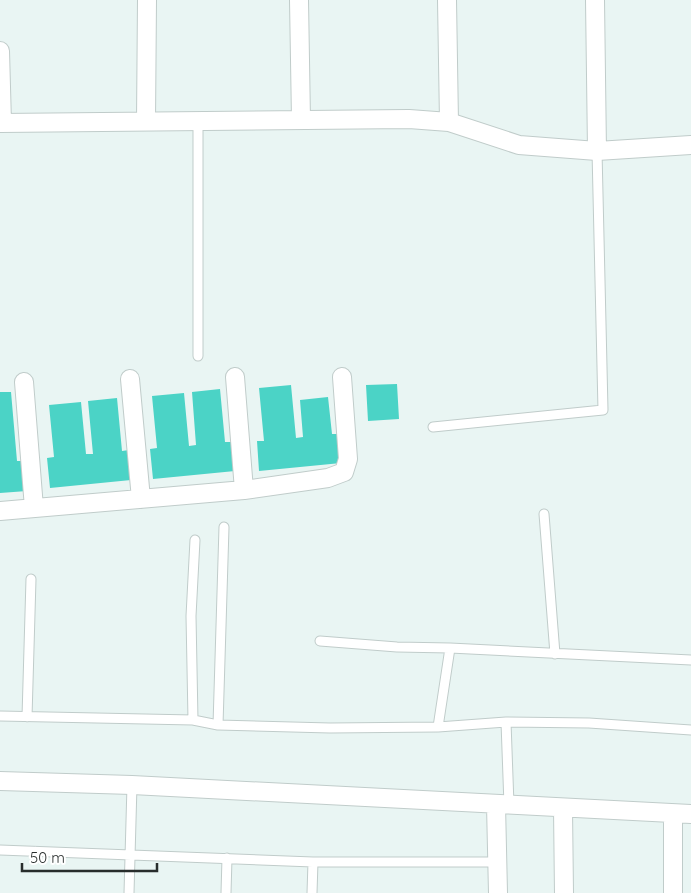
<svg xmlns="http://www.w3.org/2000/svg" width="691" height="893" viewBox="0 0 691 893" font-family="Quicksand,sans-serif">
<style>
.building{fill:#4bd3c6}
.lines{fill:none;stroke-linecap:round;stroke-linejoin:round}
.lane-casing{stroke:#c0ccca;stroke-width:11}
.street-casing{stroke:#c0ccca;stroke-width:20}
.lane{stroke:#fff;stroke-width:9}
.street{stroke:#fff;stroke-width:18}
</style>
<rect width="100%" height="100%" fill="#e9f5f3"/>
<!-- building -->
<path class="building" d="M397,384L399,419L368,421L366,385Z
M291,385L296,438L303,437L300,400L328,397L332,434H338L341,463L259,471L257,441H264L259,388Z
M220,389L225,442H232L235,471L153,479L150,449L157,448L152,396L184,393L189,446L196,445L192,392Z
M0,392H11L17,461H24L27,491L0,493Z
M117,398L122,451L129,450L131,480L50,488L47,458L54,457L49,405L81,402L86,454H93L88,401Z"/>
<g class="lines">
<!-- lane casing -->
<g class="lane-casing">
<path id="lane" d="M198,356V121
M433,427L603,410L597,151
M544,514L555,654
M320,641L397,647L450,648
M0,716L193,720L218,725L330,728L438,727L506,722L589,723L691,730
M27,717L31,579
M193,720L191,616L195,540
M506,722L509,805
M218,725L224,527
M438,727L450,648L691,660
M0,850L313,862H498
M129,893L132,785
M226,893L227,858
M312,893L313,862"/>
</g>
<!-- street casing -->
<g class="street-casing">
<path id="street" d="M299,0L301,120
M447,0L449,122
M595,0L597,151
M0,51L2,123
M146,121L147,0
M0,123L409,119L449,122L519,145L597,151L691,145
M235,377L244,490
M130,379L141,499
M24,382L34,508
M0,511L244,490L328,478L344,472L348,459L342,377
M0,781L132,785L691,814
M496,805L498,893
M563,809L564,893
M673,893V814"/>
</g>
<!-- lane -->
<use href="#lane" class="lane"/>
<!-- street -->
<use href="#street" class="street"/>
</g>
<!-- scale -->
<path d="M22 863v8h135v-8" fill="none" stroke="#282d2c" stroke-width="2.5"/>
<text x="30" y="863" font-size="15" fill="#282d2c" stroke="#ffffff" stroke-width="4" paint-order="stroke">50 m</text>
</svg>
